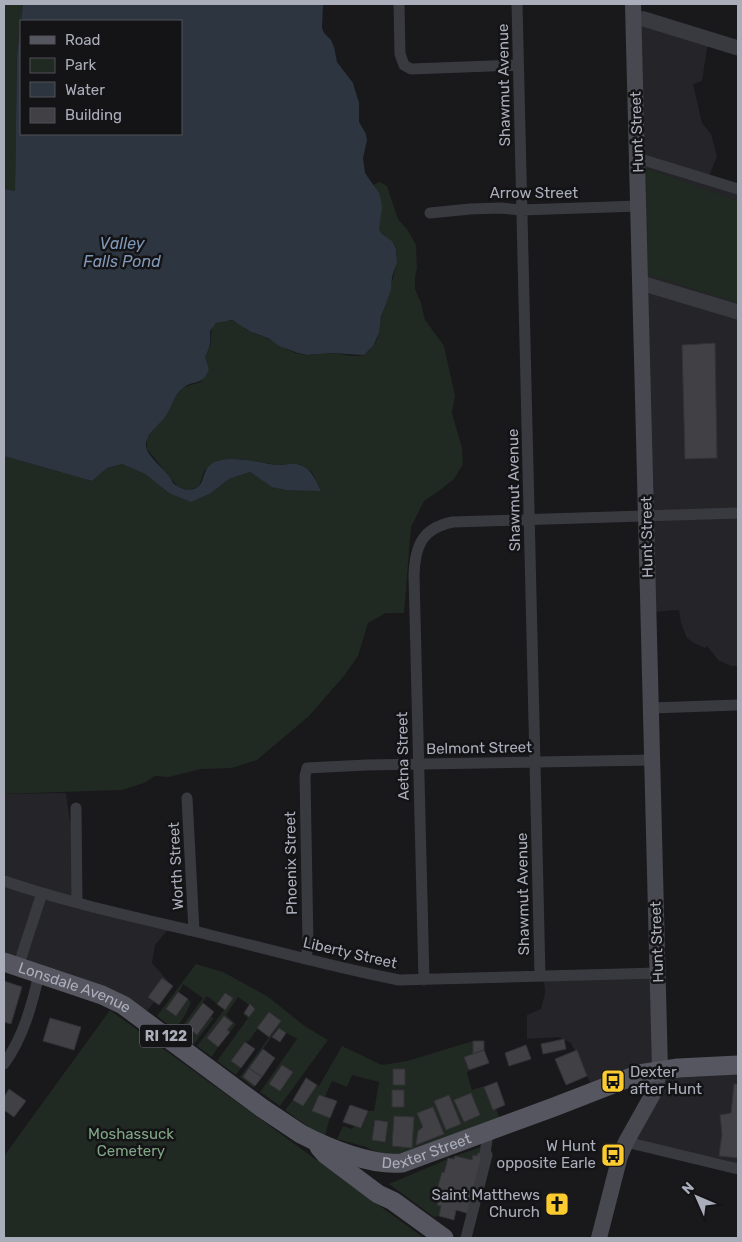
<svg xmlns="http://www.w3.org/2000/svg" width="742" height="1242" viewBox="0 0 742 1242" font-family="Rubik,sans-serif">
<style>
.built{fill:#252428}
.green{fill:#202922}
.water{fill:#2d3640;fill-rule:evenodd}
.building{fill:#404045;stroke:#333237}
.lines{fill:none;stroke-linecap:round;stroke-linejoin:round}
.minor{stroke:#393a40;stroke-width:11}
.tertiary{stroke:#393a40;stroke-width:15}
.secondary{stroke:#474850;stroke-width:16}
.primary{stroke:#55565f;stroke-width:19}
.labels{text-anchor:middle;stroke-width:5;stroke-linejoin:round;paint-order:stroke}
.shield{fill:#141316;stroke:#7d808a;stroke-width:1}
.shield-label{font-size:14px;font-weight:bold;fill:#aaaebb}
.street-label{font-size:15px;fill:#aaaebb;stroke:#141316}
.poi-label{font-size:15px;fill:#aaaebb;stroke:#141316;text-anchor:end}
.park-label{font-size:15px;fill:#80a786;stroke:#141316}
.water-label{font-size:16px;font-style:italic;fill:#8098b7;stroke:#141316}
</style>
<rect width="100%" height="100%" fill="#19181b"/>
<!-- built -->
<path class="built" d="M640,23L708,42L702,81L693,84L702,123L711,134L717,156L708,179L738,191V666H732L719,661L707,646L705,648L694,643L687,638L681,623L679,610L651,612Z
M66,793L70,822L77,827L80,901L171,926L155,945L152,963L169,982L163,992L141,1018L4,966V794Z
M660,977V1072L738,1069V1173L683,1161L628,1147L657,1080L595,1093L571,1043L559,1037L527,1039V1015L541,1009L545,993L544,980Z"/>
<!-- green -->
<path class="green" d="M4,4H23L17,56L15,192L4,189Z
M646,168L738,201V303L648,275Z
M380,182L387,186L398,219L407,229L416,245L417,268L415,278V289L421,303L425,320L444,346L455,396L452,413L462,448L463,464L454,479L439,491L424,501L411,527L404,613H386L368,623L358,656L344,676L309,716L257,760L232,768L201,769L169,777L155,776L144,783L122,790L4,794V456L92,481L107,468L122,464L145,474L169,493H211L229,479L250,472L273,487L321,491L312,472L299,464L278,465L240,459L217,461L204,471L199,487L189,490L178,487L147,449V439L178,393L184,387L201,382L208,373V366L205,357C208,352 211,346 211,340C212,329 210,323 224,321C236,318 241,327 251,332C256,335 263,335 268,339C280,345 292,354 306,355C314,356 321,353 329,353C339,353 353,358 363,355C368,353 373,346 376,341C380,333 379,324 382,316C386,301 400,263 396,249C394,240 384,238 379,230C379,210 385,204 373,185Z
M196,964L223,972L267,996L306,1027L328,1040L280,1106L260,1092L297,1039L278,1028L243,1077L255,1086L254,1088L240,1077L281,1021L269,1012L249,1041L245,1042L231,1061L241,1068L236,1075L217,1061L248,1018L243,1014L249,1005L238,997L226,1015L236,1024L230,1032L227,1030L233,1023L224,1016L207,1038L218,1047L212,1057L197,1046L233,998L225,993L217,1004L207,996L186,1026L197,1034L211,1017L214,1018L194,1044L178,1032L203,998L183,984L179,992L191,1002C187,1013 182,1021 174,1029L157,1016Z
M110,1010L424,1238H4V1156Z
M473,1041V1054L464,1057L469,1070L467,1073L472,1090L484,1086L496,1108L500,1119L405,1154L377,1153L366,1147L337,1139L343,1126L352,1129L354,1126L362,1128L368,1111H374L379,1082L352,1075L347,1087L332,1081L325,1097L319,1095L313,1111L330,1118L325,1135L310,1128L285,1110L293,1100L303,1106L317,1085L319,1086L342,1046L382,1065L407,1061Z
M486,1145L470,1214L457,1210L454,1220L439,1216L434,1217L389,1184L455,1156Z"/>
<!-- water -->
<path class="water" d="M23,4H323L322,28L324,33L331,40L334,47L337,62L353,83L359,103V122L366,134L367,140L363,158L365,173L379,193L381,200L382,208L379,230L382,234L392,241L396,249L397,262L392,277L391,290L381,317L379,333L373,346L364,355L331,353L307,355L298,353L279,346L268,338L251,332L232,320L216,323L210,331C211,342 210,348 205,357C206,362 210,367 208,372C202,386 192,380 183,388C173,395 172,408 165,417C159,425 145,435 146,446C147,458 170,472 173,483C179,488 186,491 194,489C206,486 200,471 213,463C229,454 260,463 278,465C285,465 294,462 300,465C312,469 316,481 321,491L286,490L272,487L250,472L229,479L211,493L191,502L169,493L145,474L122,464L107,468L92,481L4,456V189L15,191L17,56ZM21,21H181V134H21Z"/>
<!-- building -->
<path class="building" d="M715,343L717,458L685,459L682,345Z
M162,978L173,986L159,1005L148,997Z
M4,981L22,987L11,1024L4,1022Z
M178,992L188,999L176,1016L166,1009Z
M225,993L233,998L225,1010L217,1004Z
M203,1003L214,1012L197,1035L186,1026Z
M250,1004L255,1009L249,1017L244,1013Z
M269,1012L281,1021L269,1037L257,1028Z
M224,1016L233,1023L227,1030L230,1032L218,1047L207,1038Z
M50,1018L81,1027L74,1050L43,1041Z
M279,1028L286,1033L280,1042L272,1037Z
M564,1039L566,1049L543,1054L541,1044Z
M473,1041H484V1050L473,1054Z
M245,1042L255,1049L241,1068L231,1061Z
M526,1045L531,1059L509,1066L505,1053Z
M263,1049L275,1058L262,1077L249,1068Z
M484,1050L489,1063L469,1070L464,1057Z
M577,1050L587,1076L566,1085L555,1059Z
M282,1065L293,1072L280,1091L269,1084Z
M249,1068L262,1077L255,1086L243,1077Z
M393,1069H405V1085H393Z
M306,1078L317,1085L303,1106L293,1100Z
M497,1082L505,1105L493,1110L484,1087Z
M734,1084H738V1158L719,1156L722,1134L720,1115L731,1113Z
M9,1089L26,1101L14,1117L4,1110V1097Z
M392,1090H404V1107H392Z
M471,1093L480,1115L464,1122L454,1100Z
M319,1095L337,1101L330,1118L312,1111Z
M449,1095L461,1124L446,1130L434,1101Z
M350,1105L368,1111L361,1128L343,1122Z
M433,1107L444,1134L416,1145L418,1131L423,1127L417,1113Z
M394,1116L414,1117L412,1148L392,1146Z
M375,1120L388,1122L385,1142L372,1140Z
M478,1153L485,1154L470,1214L456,1210L454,1220L439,1216L441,1206L437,1205L441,1191L437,1190L442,1172L444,1173L448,1158L454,1159L455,1156L472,1160L473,1155L477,1156Z"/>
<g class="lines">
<!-- minor -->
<path class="minor" d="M399,4L400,54L404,65L411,69L518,65
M517,4L540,975
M637,158L738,189
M430,213L470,209L501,208L521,210L639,206
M651,708L738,705
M187,798L194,931
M76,808L77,902
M4,881C72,904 144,919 214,936C275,951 337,968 399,980L658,973
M306,958L308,945L305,776L307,768L366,765L652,760
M18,967L42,893
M424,980L414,575C415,546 422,528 453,522L738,513
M4,1064C23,1038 32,1005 39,974
M626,1142L738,1169
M466,1238L487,1155L485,1154L488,1132"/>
<!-- tertiary -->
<path class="tertiary" d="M634,18L644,19L738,48
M641,283L738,312"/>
<!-- secondary -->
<path class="secondary" d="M599,1238L620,1156L626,1142L654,1092L660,1070L633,4"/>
<!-- primary -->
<g class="primary">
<path id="s1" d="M4,962L102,995L123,1005L262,1108L301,1134C328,1148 371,1166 402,1163L554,1107L639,1074L678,1068L738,1065"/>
<path d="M319,1147L326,1155L378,1194L393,1201L444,1238"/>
</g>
</g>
<!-- icons -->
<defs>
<g id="bus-square" transform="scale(1.25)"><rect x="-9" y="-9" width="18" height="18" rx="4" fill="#fbcb30" stroke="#141316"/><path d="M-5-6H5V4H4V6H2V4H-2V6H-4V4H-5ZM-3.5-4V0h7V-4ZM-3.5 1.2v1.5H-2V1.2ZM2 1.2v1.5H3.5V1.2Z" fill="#111"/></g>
<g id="church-square" transform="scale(1.25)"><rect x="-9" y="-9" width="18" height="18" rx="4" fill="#fbcb30" stroke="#141316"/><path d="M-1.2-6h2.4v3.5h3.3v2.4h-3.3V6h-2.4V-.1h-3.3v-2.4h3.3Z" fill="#111"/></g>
</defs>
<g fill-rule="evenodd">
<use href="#bus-square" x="613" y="1081"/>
<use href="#bus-square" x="613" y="1155"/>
<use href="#church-square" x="557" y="1204"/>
</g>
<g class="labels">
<!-- shield labels -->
<rect class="shield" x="140" y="1024.5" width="52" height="23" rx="4"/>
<g class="shield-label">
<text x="166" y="1041">RI 122</text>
</g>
<!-- street labels -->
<g class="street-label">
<text transform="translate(504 85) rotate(-91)" y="5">Shawmut Avenue</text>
<text transform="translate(637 132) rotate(-92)" y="5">Hunt Street</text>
<text x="534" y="198">Arrow Street</text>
<text transform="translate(514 490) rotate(-91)" y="5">Shawmut Avenue</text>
<text transform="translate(647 537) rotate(-91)" y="5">Hunt Street</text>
<text transform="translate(479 748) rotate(-1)" y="5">Belmont Street</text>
<text transform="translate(403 756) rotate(-91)" y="5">Aetna Street</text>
<text transform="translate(291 863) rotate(-91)" y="5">Phoenix Street</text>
<text transform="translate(176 866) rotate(-93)" y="5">Worth Street</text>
<text transform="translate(523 894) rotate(-91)" y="5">Shawmut Avenue</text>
<text transform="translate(657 942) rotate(-92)" y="5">Hunt Street</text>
<text transform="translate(350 953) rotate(13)" y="5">Liberty Street</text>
<text dy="5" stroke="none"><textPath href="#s1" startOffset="75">Lonsdale Avenue</textPath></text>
<text dy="5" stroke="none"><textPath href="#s1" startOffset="479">Dexter Street</textPath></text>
</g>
<!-- poi labels -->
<g class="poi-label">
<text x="630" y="1077" text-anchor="start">Dexter<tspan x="630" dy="17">after Hunt</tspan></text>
<text x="596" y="1151">W Hunt<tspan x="596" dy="17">opposite Earle</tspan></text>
<text x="540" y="1200">Saint Matthews<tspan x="540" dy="17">Church</tspan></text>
</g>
<!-- park labels -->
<g class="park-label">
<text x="131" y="1139">Moshassuck<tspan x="131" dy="17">Cemetery</tspan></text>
</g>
<!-- water labels -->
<g class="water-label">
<text x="122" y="249">Valley<tspan x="122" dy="18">Falls Pond</tspan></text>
</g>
</g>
<!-- border -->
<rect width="742" height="1242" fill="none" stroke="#aaaebb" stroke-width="10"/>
<!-- legend -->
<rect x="20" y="20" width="162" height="115" fill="#141316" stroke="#505158"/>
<rect x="30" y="36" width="25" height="8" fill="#55565f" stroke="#505158"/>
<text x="65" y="45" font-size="15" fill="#aaaebb">Road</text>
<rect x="30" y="58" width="25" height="15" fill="#202922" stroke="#505158"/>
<text x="65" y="70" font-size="15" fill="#aaaebb">Park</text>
<rect x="30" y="82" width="25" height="15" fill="#2d3640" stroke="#505158"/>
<text x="65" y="95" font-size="15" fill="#aaaebb">Water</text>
<rect x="30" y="108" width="25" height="15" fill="#404045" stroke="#505158"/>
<text x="65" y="120" font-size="15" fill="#aaaebb">Building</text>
<!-- north arrow -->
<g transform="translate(697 1197) rotate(315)" stroke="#141316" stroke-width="4" paint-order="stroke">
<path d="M0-4L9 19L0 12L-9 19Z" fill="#aaaebb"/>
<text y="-8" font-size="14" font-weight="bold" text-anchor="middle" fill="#aaaebb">N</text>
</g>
</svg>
